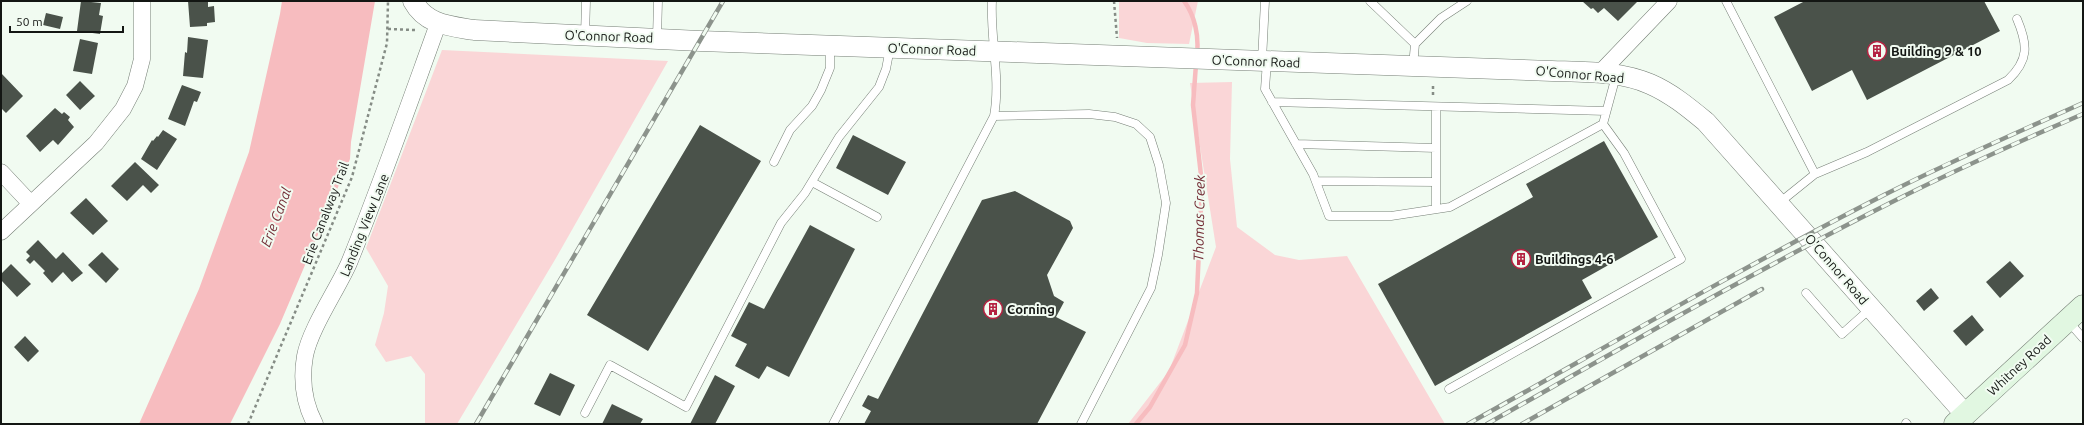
<svg xmlns="http://www.w3.org/2000/svg" width="2084" height="425" viewBox="0 0 2084 425" font-family="Ubuntu,sans-serif">
<style>
.green{fill:#fad6d7}
.water{fill:#f7bcbf}
.lines{fill:none;stroke-linecap:round;stroke-linejoin:round}
.stream{stroke:#f7bcbf;stroke-width:4.5}
.building{fill:#4a524a}
.service-casing{stroke:#767f76;stroke-width:9}
.minor-casing{stroke:#767f76;stroke-width:17}
.tertiary-casing{stroke:#767f76;stroke-width:21}
.secondary-casing{stroke:#767f76;stroke-width:23}
.path{stroke:#858c85;stroke-width:2.5;stroke-dasharray:3 3;stroke-linecap:butt}
.service{stroke:#fff;stroke-width:8}
.minor{stroke:#fff;stroke-width:16}
.tertiary{stroke:#fff;stroke-width:20}
.secondary{stroke:#e1f7e1;stroke-width:22}
.rail-casing{stroke:#8c938c;stroke-width:4.5}
.rail{stroke:#f1fbf1;stroke-width:3;stroke-dasharray:9;stroke-linecap:butt}
.labels{text-anchor:middle;stroke-width:4;stroke-linejoin:round;paint-order:stroke}
.street-label{font-size:13px;fill:#131613;stroke:#f1fbf1}
.poi-label{font-size:13px;font-weight:bold;fill:#131613;stroke:#f1fbf1;text-anchor:start}
.water-label{font-size:14px;font-style:italic;fill:#732d36;stroke:#f1fbf1}
</style>
<rect width="100%" height="100%" fill="#f1fbf1"/>
<!-- green -->
<path class="green" d="M1119,1H1198L1189,44L1147,43L1119,38Z
M442,50L668,61L556,258L457,424H425V374L411,356L386,362L375,345L384,313L388,286L366,248Z
M1232,82L1230,159L1237,227L1275,255L1299,260L1347,256L1445,424H1128L1169,371L1216,247L1190,83Z"/>
<!-- water -->
<path class="water" d="M282,1H375L351,142L350,159L280,324L230,424H139L199,289L249,152L280,14Z"/>
<g class="lines">
<!-- stream -->
<path class="stream" d="M1184,1C1195,16 1199,36 1197,54
M1136,424L1150,407L1185,345L1197,293L1202,184L1193,105L1196,64"/>
</g>
<!-- building -->
<path class="building" d="M81,1L101,3L99,15L103,16L100,34L77,31Z
M188,1H208V7L214,6L215,22L207,23V26L190,27Z
M1582,1H1638L1618,21L1604,8L1598,13L1593,8L1591,9Z
M1805,1H1984L2000,31L1867,100L1852,70L1812,91L1774,17Z
M46,13L63,17L60,29L43,25Z
M188,37L208,40L203,78L183,76L185,52L187,53Z
M80,39L98,43L92,74L73,71Z
M1,73L23,96L6,113L1,108Z
M80,81L95,96L80,110L66,95Z
M182,85L201,92L197,102L194,101L185,126L168,119Z
M55,108L62,114L64,112L70,117L68,120L74,127L58,145L53,140L40,152L26,136Z
M700,125L761,161L648,351L587,315Z
M163,130L177,139L157,170L141,159L152,140L153,141L157,136L158,137Z
M853,135L906,162L888,195L836,168Z
M1604,141L1658,237L1582,280L1592,298L1435,386L1378,284L1533,197L1526,184Z
M135,162L159,185L151,193L143,185L127,201L111,186Z
M1015,191L1070,221L1073,228L1047,275L1054,296L1064,302L1056,317L1086,332L1037,424H864L871,411L862,406L868,395L878,399L982,200Z
M86,198L108,221L93,235L70,213Z
M810,225L855,249L789,377L767,366L759,379L735,366L747,344L731,336L749,302L764,309Z
M38,240L56,259L63,252L83,273L72,282L63,272L52,283L43,273L45,271L34,260L30,264L26,260L30,256L26,252Z
M102,252L119,269L106,283L88,265Z
M2010,261L2024,276L2000,298L1986,282Z
M11,264L31,284L17,297L1,280V274Z
M1931,288L1939,298L1924,311L1916,301Z
M1972,315L1984,330L1966,346L1953,331Z
M25,336L39,351L28,362L14,347Z
M550,373L575,385L560,416L534,404Z
M715,375L735,386L715,424H690Z
M612,404L643,419L640,424H602Z"/>
<g class="lines">
<!-- service casing -->
<g class="service-casing">
<path id="service" d="M1370,1L1415,44L1413,66
M1726,1L1815,174L1867,152L2008,80C2029,60 2028,45 2017,19
M585,36L586,1
M657,38L658,1
M1415,44L1441,18L1467,1
M1262,60L1265,1
M1267,61L1265,89L1313,174L1329,216H1391L1450,207L1603,124L1616,76
M1272,102L1606,111
M994,116L1089,114L1115,117L1136,124L1150,137L1159,165L1166,203L1158,255L1151,288L1081,424
M1296,144L1436,148
M774,162L790,130L812,106L821,90L830,68V45
M1316,181L1436,182
M812,182L877,217
M1779,203L1815,174
M1436,209V107
M1806,293L1842,334L1871,308
M2068,321L2083,338
M1449,389L1681,259L1624,153L1603,124
M585,413L610,365L686,407L781,223L805,193L839,137L879,87L886,69L890,48
M1906,423L1907,424
M833,424L994,116C1001,78 990,39 992,1"/>
</g>
<!-- minor casing -->
<g class="minor-casing">
<path id="minor" d="M1600,73L1669,1
M1,172L31,204
M1,232L96,143L123,109L135,86L142,59V1
M315,424C304,403 301,379 305,356C310,329 337,290 349,263C381,184 409,104 438,24"/>
</g>
<!-- tertiary casing -->
<g class="tertiary-casing">
<path id="tertiary" d="M413,1C426,25 450,26 474,30L700,41L1552,71C1584,72 1620,71 1650,84C1671,93 1689,108 1706,122L1965,414"/>
</g>
<!-- secondary casing -->
<g class="secondary-casing">
<path id="secondary" d="M1955,424L2083,306"/>
</g>
<!-- path -->
<path class="path" d="M1114,1L1117,38
M388,29L415,30
M1433,95V84
M248,424L352,177L387,43L388,1"/>
<!-- service -->
<use href="#service" class="service"/>
<!-- minor -->
<use href="#minor" class="minor"/>
<!-- tertiary -->
<use href="#tertiary" class="tertiary"/>
<!-- secondary -->
<use href="#secondary" class="secondary"/>
<!-- rail casing -->
<g class="rail-casing">
<path id="rail" d="M476,424L723,1
M1468,424C1606,347 1743,267 1884,195C1949,162 2016,133 2083,103
M1487,424C1620,349 1753,272 1890,203C1953,171 2018,142 2083,114
M1522,424L1762,289"/>
</g>
<!-- rail -->
<use href="#rail" class="rail"/>
</g>
<!-- icons -->
<defs>
<g id="building-ring" transform="scale(1)"><circle r="9.5" fill="#f1fbf1" stroke="#b42241" stroke-width="1.5"/><path d="M-4-6H4V6H1V3H-1V6H-4ZM-2.5-4.3h1.7v1.8h-1.7ZM.8-4.3h1.7v1.8H.8ZM-2.5-1h1.7V.8h-1.7ZM.8-1h1.7V.8H.8Z" fill="#b42241"/></g>
</defs>
<g fill-rule="evenodd">
<use href="#building-ring" x="1877" y="51"/>
<use href="#building-ring" x="1521" y="259"/>
<use href="#building-ring" x="993" y="309"/>
</g>
<g class="labels">
<!-- street labels -->
<g class="street-label">
<text transform="translate(609 36) rotate(2)" y="5">O'Connor Road</text>
<text transform="translate(932 49) rotate(2)" y="5">O'Connor Road</text>
<text transform="translate(1256 61) rotate(2)" y="5">O'Connor Road</text>
<text transform="translate(1580 74) rotate(5)" y="5">O'Connor Road</text>
<text transform="translate(325 213) rotate(-69)" y="5">Erie Canalway Trail</text>
<text transform="translate(364 225) rotate(-68)" y="5">Landing View Lane</text>
<text transform="translate(1837 269) rotate(49)" y="5">O'Connor Road</text>
<text transform="translate(2019 365) rotate(-43)" y="5">Whitney Road</text>
</g>
<!-- poi labels -->
<g class="poi-label">
<text x="1891" y="56">Building 9 &amp; 10</text>
<text x="1535" y="264">Buildings 4-6</text>
<text x="1007" y="314">Corning</text>
</g>
<!-- water labels -->
<g class="water-label">
<text transform="translate(276 217) rotate(-69)" y="5">Erie Canal</text>
<text transform="translate(1199 218) rotate(-89)" y="5">Thomas Creek</text>
</g>
</g>
<!-- border -->
<rect width="2084" height="425" fill="none" stroke="#131613" stroke-width="4"/>
<!-- scale -->
<path d="M10 26v6h113v-6" fill="none" stroke="#131613" stroke-width="2"/>
<text x="16" y="26" font-size="12" fill="#131613" stroke="#f1fbf1" stroke-width="3" paint-order="stroke">50 m</text>
</svg>
